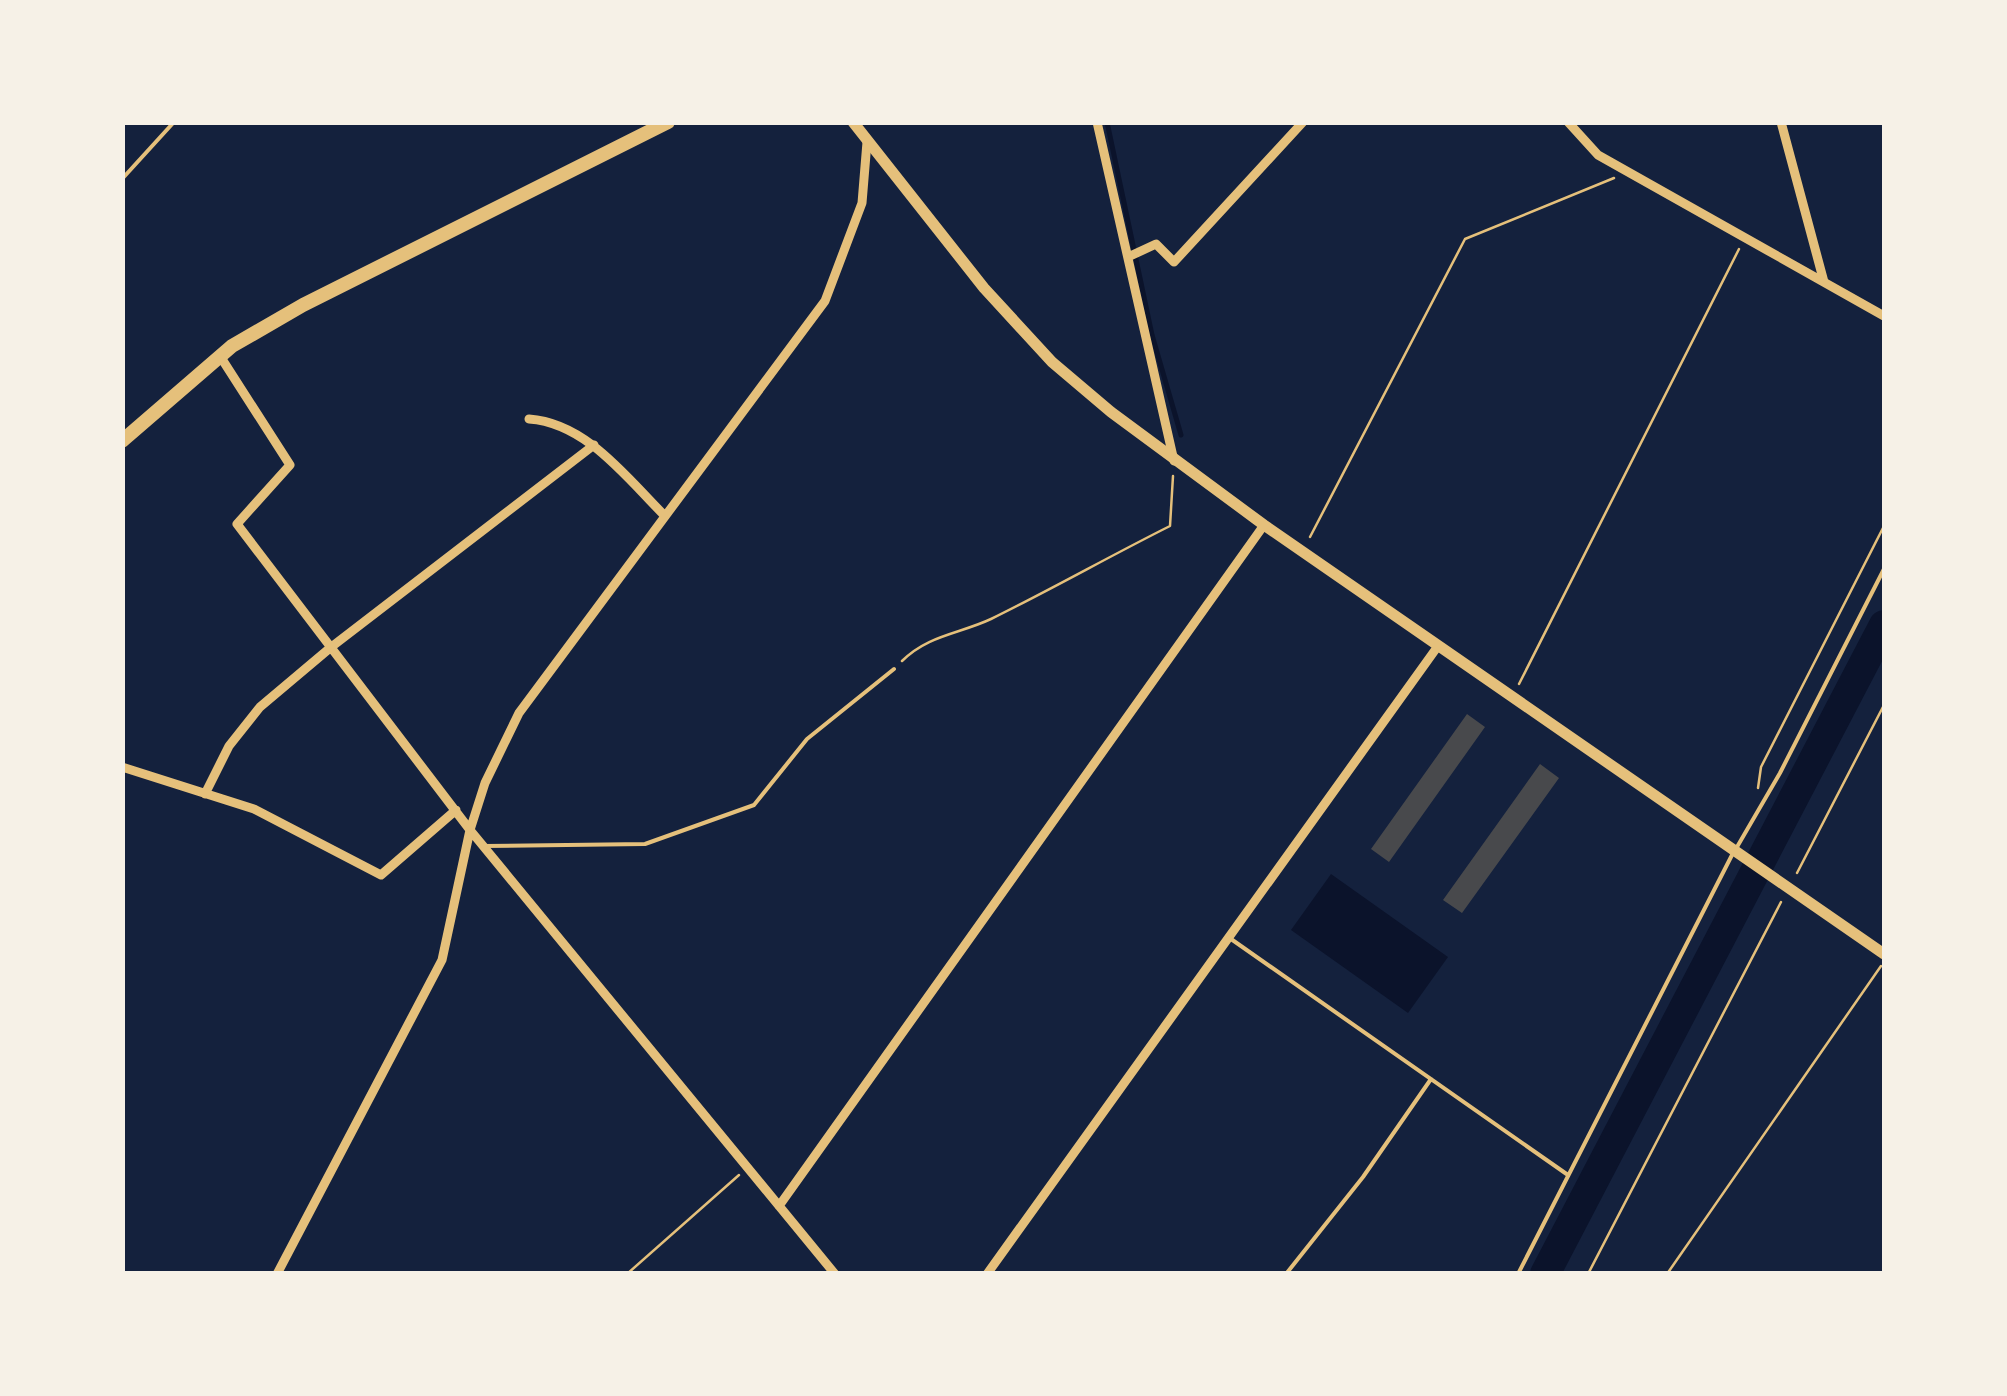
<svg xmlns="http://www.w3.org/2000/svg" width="2007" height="1396" viewBox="0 0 2007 1396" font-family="Overpass,sans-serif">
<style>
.water{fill:#0b132b}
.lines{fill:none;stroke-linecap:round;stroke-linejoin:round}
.stream{stroke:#0b132b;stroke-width:5}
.river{stroke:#0b132b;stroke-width:30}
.building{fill:#48494c}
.path{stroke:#e5c07b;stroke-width:2.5}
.service{stroke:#e5c07b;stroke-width:4}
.minor{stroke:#e5c07b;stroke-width:9}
.tertiary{stroke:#e5c07b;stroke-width:11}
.primary{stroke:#e5c07b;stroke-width:14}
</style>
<rect width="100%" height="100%" fill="#14213d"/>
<!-- water -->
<path class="water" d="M1331,874L1448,957L1408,1013L1291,930Z"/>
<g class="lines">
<!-- stream -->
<path class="stream" d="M1107,122L1152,335L1181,435"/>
<!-- river -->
<path class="river" d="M1545,1274L1884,625"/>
</g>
<!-- building -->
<path class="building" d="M1467,714L1485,727L1389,862L1371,849Z
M1540,764L1559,778L1462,913L1443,900Z"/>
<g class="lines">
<!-- path -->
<path class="path" d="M1310,537L1465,239L1614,178
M902,661C928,635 959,634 991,619C1052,589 1110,556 1170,526L1173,476
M1519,684L1739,249
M1758,788L1761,767L1884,526
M1797,873L1884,705
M627,1274L739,1175
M1588,1274L1781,902
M1667,1274L1881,966"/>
<!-- service -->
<path class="service" d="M122,179L174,122
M484,846L645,844L754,805L807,739L894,669
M1737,847L1780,773L1884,569
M1231,939L1568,1175
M1286,1274L1363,1177L1431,1079
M1518,1274L1732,855"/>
<!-- minor -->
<path class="minor" d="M1097,122L1174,461
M1568,122L1598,155L1884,316
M1781,122L1824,282
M1128,257L1156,244L1174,262L1303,122
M220,356L290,465L237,524L470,830L835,1274
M529,419C586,423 626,477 664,515
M122,767L254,809L381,875L456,810
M205,794L229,746L260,707L330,648L594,445
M779,1206L1264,525
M277,1274L442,960L470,830L485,783L519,713L825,301L862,203L867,142
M987,1274L1438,646"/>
<!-- tertiary -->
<path class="tertiary" d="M853,122L984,288L1052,362L1111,412L1264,525L1884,954"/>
<!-- primary -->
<path class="primary" d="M122,441L232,346L303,305L668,122"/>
</g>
<!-- border -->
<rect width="2007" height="1396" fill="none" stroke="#f6f1e7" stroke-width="250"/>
</svg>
